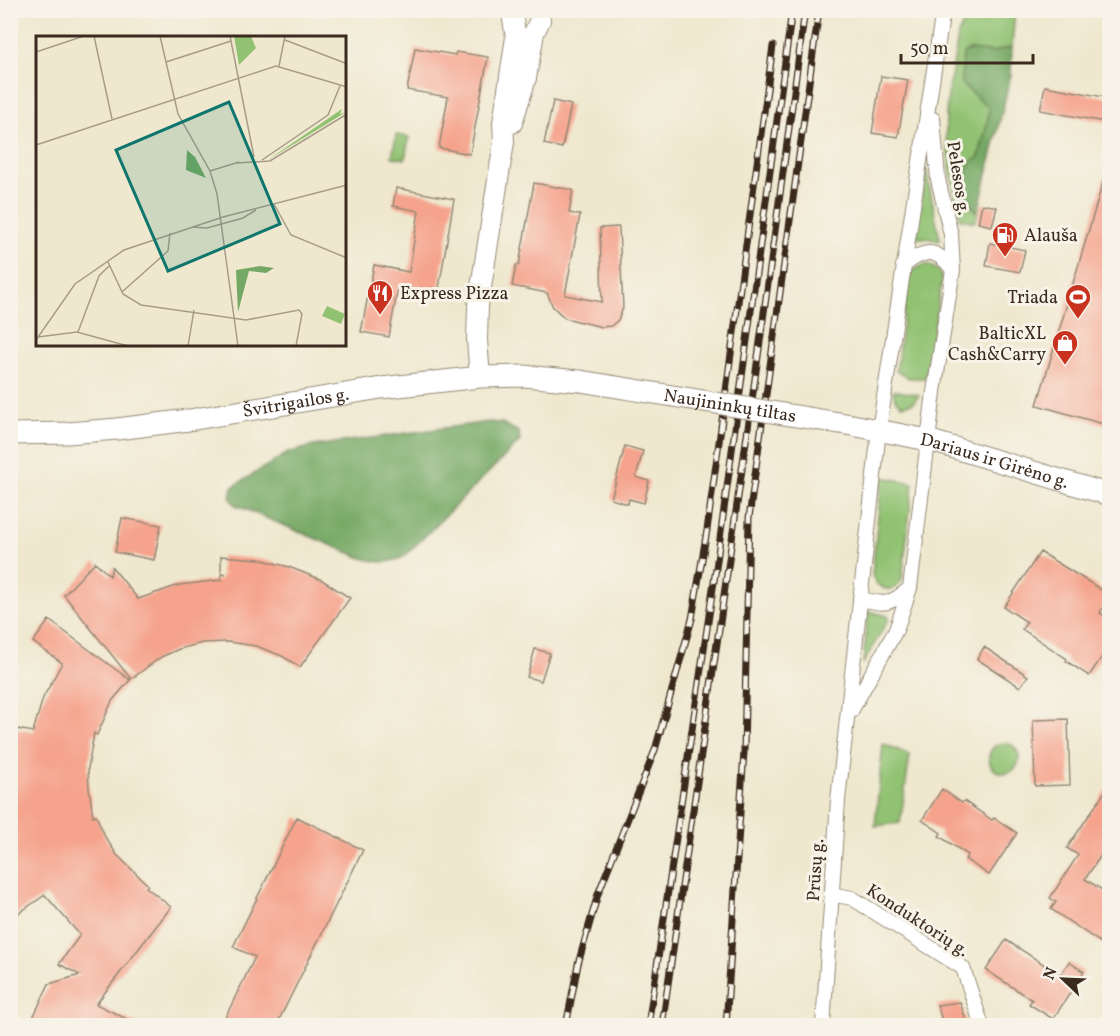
<svg xmlns="http://www.w3.org/2000/svg" width="1120" height="1036" viewBox="0 0 1120 1036" font-family="Vollkorn,serif">
<style>
.green{fill:#91c272;stroke:#667648;stroke-width:1.5}
.forest{fill:#74a864;stroke:#586941;stroke-width:1.5}
.building{fill:#f5a38c}
.lines{fill:none;stroke-linecap:round;stroke-linejoin:round}
.street-casing{stroke:#958976;stroke-width:16}
.secondary-casing{stroke:#958976;stroke-width:22}
.primary-casing{stroke:#958976;stroke-width:23}
.street{stroke:#fff;stroke-width:14}
.secondary{stroke:#fff;stroke-width:20}
.primary{stroke:#fff;stroke-width:21}
.rail-casing{stroke:#3b2a1e;stroke-width:7}
.rail{stroke:#f7f3e8;stroke-width:4.5;stroke-dasharray:14;stroke-linecap:butt}
.primary-bridge-casing{stroke:#958976;stroke-width:23;stroke-linecap:butt}
.primary-bridge{stroke:#fff;stroke-width:21}
.labels{text-anchor:middle;stroke-width:6;stroke-linejoin:round;paint-order:stroke}
.street-label{font-size:18px;fill:#3b2a1e;stroke:#f7f3e8}
.poi-label{font-size:18px;fill:#3b2a1e;stroke:#f7f3e8;text-anchor:start}
.inset-road{fill:none;stroke:#a79c88;stroke-width:1.5}
.view{fill:#0f766e;fill-opacity:0.15;stroke:#0f766e;stroke-width:3}
.inset-edge{fill:none;stroke:#3b2a1e;stroke-width:3}
</style>
<rect width="100%" height="100%" fill="#f7f3e8"/>
<filter id="ink" filterUnits="userSpaceOnUse"><feTurbulence type="fractalNoise" baseFrequency=".0167" numOctaves="2"/><feDisplacementMap in="SourceGraphic" scale="12" xChannelSelector="R" yChannelSelector="G"/><feConvolveMatrix kernelMatrix="1 2 1 2 8 2 1 2 1" color-interpolation-filters="sRGB"/></filter>
<filter id="wash" filterUnits="userSpaceOnUse"><feTurbulence type="fractalNoise" baseFrequency=".008" numOctaves="4" result="noise"/><feDisplacementMap in="SourceGraphic" scale="24" xChannelSelector="R" yChannelSelector="G"/><feGaussianBlur stdDeviation="1.35" result="paint"/><feColorMatrix in="noise" values="0 0 0 0 0 0 0 0 0 0 0 0 0 0 0 0 0 1.4 0 .05"/><feComposite in="paint" operator="in"/></filter>
<g filter="url(#wash)">
<rect width="100%" height="100%" fill="#efe8cf"/>
<!-- green -->
<path class="green" d="M1015,11L1012,47L993,52L969,50L966,88L989,108L988,120L967,202L978,212L975,222L960,219C955,190 947,161 946,132C944,100 954,67 958,35C967,7 990,11 1015,11Z
M396,135L409,137L405,159L392,157Z
M926,169L940,240L939,241L927,238H915Z
M923,265H930L939,271L942,280L925,378H909L896,371L909,277L914,270Z
M893,390L919,395L913,403L902,405L895,399Z
M882,477L913,483L902,580C893,596 877,589 872,575Z
M868,611L888,616L889,618L863,664Z
M989 758a15 15 0 1 1 30 0a15 15 0 1 1-30 0Z
M883,744L910,755L900,823L875,826Z"/>
<!-- forest -->
<path class="forest" d="M1012,47L1011,75L978,212C960,195 963,185 969,163L979,157L988,120L989,108L961,83L963,54L969,50L993,52Z
M488,422L502,423L519,432L520,441L405,556C389,564 379,563 362,558L235,505L230,497L232,487L288,453L313,446Z"/>
<g id="blocks">
<!-- building -->
<path class="building" d="M415,48L455,55L456,52L488,57L470,154L439,148L448,97L407,90Z
M881,76L908,80L898,137L872,133Z
M1045,86L1110,98V123L1040,110Z
M553,101L571,105L562,148L544,144Z
M1106,172L1110,173V426L1037,405Z
M534,183L573,190L569,213L580,215L565,295L602,302L600,228L619,227L623,308L618,320L611,326L602,327L565,318L553,307L547,293L512,286L516,265H519Z
M396,188L454,199L438,294L398,287L389,337L361,332L374,265L409,272L419,211L393,206Z
M982,204L997,207L992,226L978,223Z
M990,243L1025,250L1020,272L986,266Z
M625,446L643,451L636,477L649,481L644,503L629,499L628,504L611,499Z
M122,518L161,525L154,560L115,552Z
M1040,552L1110,595L1100,613L1110,619V645L1089,676L1066,661L1067,659L1022,629L1027,622L1004,607Z
M221,556L259,559L289,567L322,580L350,598L300,667L282,656L256,646L228,642L202,643L179,649L161,657L131,679L64,595L95,562L110,576L112,567L138,599L179,585L221,580V575L226,574L221,573Z
M49,620L130,680L112,701L97,735L94,733L88,768L89,788L93,816L96,815L105,837L117,855L148,885L146,887L171,907L96,1004L141,1026H29L49,984L80,975L59,964L80,935L45,895L10,919V765L14,764L17,729L33,732L43,698L62,663L33,642Z
M984,647L1028,676L1020,687L977,659Z
M535,649L550,653L541,681L527,677Z
M1068,719L1070,785L1035,786L1033,720Z
M1110,784V842L1085,879L1110,895V949L1051,909L1056,902L1050,898L1078,855L1067,848Z
M942,789L962,803L964,801L992,820L994,818L1017,833L989,875L965,859L968,855L939,836L941,833L922,820Z
M297,817L363,850L276,1026H221L255,957L233,947Z
M1006,940L1060,975L1069,962L1084,972L1053,1019L1029,1004L1032,1000L986,970Z
M960,1002L968,1026H944L937,1005Z"/>
</g>
</g>
<g filter="url(#ink)">
<use href="#blocks" fill-opacity="0" stroke="#958976" stroke-width="1.5"/>
<g class="lines">
<!-- street casing -->
<g class="street-casing">
<path id="street" d="M903,266C924,249 936,247 953,270
M860,598C884,606 890,605 910,588
M851,711L896,630L910,588L934,392L953,270L951,235L938,179L933,119
M831,894L852,898L963,968L982,1026
M823,1026L838,800L879,430L943,10"/>
</g>
<!-- secondary casing -->
<g class="secondary-casing">
<path id="secondary" d="M512,123L526,78L534,33L540,20
M480,377L477,340L478,306L504,142L503,123L516,37L513,20"/>
</g>
<!-- primary casing -->
<g class="primary-casing">
<g id="primary">
<path id="s1" d="M852,425L928,440L1110,495"/>
<path id="s2" d="M10,434L68,433L117,429L189,420L381,388L480,377L524,376L580,381"/>
</g>
</g>
<!-- street -->
<use href="#street" class="street"/>
<!-- secondary -->
<use href="#secondary" class="secondary"/>
<!-- primary -->
<use href="#primary" class="primary"/>
<!-- rail casing -->
<g class="rail-casing">
<path id="rail" d="M566,1026L578,964L598,894L655,750L692,619L707,530L773,46
M648,1026L716,568L792,10
M662,1026L754,386L805,10
M726,1026L744,752L749,518L819,10"/>
</g>
<!-- rail -->
<use href="#rail" class="rail"/>
<!-- primary-bridge casing -->
<g class="primary-bridge-casing">
<g id="primary-bridge">
<path id="s3" d="M580,381L852,425"/>
</g>
</g>
<!-- primary-bridge -->
<use href="#primary-bridge" class="primary-bridge"/>
</g>
</g>
<!-- icons -->
<defs>
<g id="fuel-pin" transform="scale(1.35)"><path d="M0 17L-7.5 6A9.5 9.5 0 1 1 7.5 6Z" fill="#c8321e" stroke="#f7f3e8"/><path d="M-5.5-6h7V0h2V4h1.3V-2.5L3-4.5l.8-.8L6-3V5H2.5V1h-1V6h-7ZM-4.2-4.7v3.2H.2V-4.7Z" fill="#fff"/></g>
<g id="restaurant-pin" transform="scale(1.35)"><path d="M0 17L-7.5 6A9.5 9.5 0 1 1 7.5 6Z" fill="#c8321e" stroke="#f7f3e8"/><path d="M-5-6h1v4h1v-4h1v4h1v-4h1v5L-1.5 .5V6h-2V.5L-5-1ZM5-6V6H3V1.5H1.5Q1.5-4 5-6Z" fill="#fff"/></g>
<g id="stadium-pin" transform="scale(1.35)"><path d="M0 17L-7.5 6A9.5 9.5 0 1 1 7.5 6Z" fill="#c8321e" stroke="#f7f3e8"/><path d="M0-5a6.5 5 0 1 0 0 10a6.5 5 0 1 0 0-10ZM-3.5-1.8h7v3.6h-7Z" fill="#fff"/></g>
<g id="shop-pin" transform="scale(1.35)"><path d="M0 17L-7.5 6A9.5 9.5 0 1 1 7.5 6Z" fill="#c8321e" stroke="#f7f3e8"/><path d="M-5-2.5h2.3a2.7 3.5 0 0 1 5.4 0H5L5.5 6h-11ZM-1.5-2.5h3a1.5 2.3 0 0 0-3 0Z" fill="#fff"/></g>
</defs>
<g fill-rule="evenodd">
<use href="#fuel-pin" x="1005" y="235"/>
<use href="#restaurant-pin" x="380" y="293"/>
<use href="#stadium-pin" x="1078" y="297"/>
<use href="#shop-pin" x="1065" y="343"/>
</g>
<g class="labels">
<!-- street labels -->
<g class="street-label">
<text transform="translate(959 178) rotate(81)" y="6">Pelesos g.</text>
<text dy="6" stroke="none"><textPath href="#s2" startOffset="288">Švitrigailos g.</textPath></text>
<text dy="6" stroke="none"><textPath href="#s3" startOffset="152">Naujininkų tiltas</textPath></text>
<text dy="6" stroke="none"><textPath href="#s1" startOffset="147">Dariaus ir Girėno g.</textPath></text>
<text transform="translate(815 870) rotate(-86)" y="6">Prūsų g.</text>
<text transform="translate(918 920) rotate(33)" y="6">Konduktorių g.</text>
</g>
<!-- poi labels -->
<g class="poi-label">
<text x="1024" y="241">Alauša</text>
<text x="400" y="299">Express Pizza</text>
<text x="1058" y="303" text-anchor="end">Triada</text>
<text x="1046" y="339" text-anchor="end">BalticXL<tspan x="1046" dy="21">Cash&amp;Carry</tspan></text>
</g>
</g>
<!-- overview -->
<g transform="translate(36 36)">
<rect width="310" height="310" fill="#efe8cf"/>
<path d="M198,0H215L220,12L203,29ZM306,73L304,78L310,76L232,124ZM291,270L309,278L305,288L286,280Z" fill="#91c272"/>
<path d="M151,114L159,121L170,142L150,134ZM224,230L238,232L230,237L213,235L202,276L200,234Z" fill="#74a864"/>
<path class="inset-road" d="M58,0L76,83M124,0L142,78L174,135L181,158L202,310M194,0L218,121M249,4L309,27M0,16L48,0M130,26L195,5M243,30L249,0M0,109L240,30L311,51M226,124L292,79L304,50M201,127L234,125L311,78M174,135L203,126M238,168L255,199L311,222M156,191L171,192L207,182L220,174M72,226L87,258L105,269L210,284L263,274L266,278L260,310M86,256L132,215L134,197M42,296L63,240L73,230M2,301L41,296L92,310M0,304L39,248L88,214L187,181L311,149M152,310L158,274"/>
<path class="view" d="M193,66L244,188L132,235L80,114Z"/>
<rect width="310" height="310" class="inset-edge"/>
</g>
<!-- margin -->
<rect width="1120" height="1036" fill="none" stroke="#f7f3e8" stroke-width="36"/>
<!-- north arrow -->
<g transform="translate(1063 979) rotate(293)" stroke="#f7f3e8" stroke-width="4.5" paint-order="stroke">
<path d="M0-4.5L10 22L0 15L-10 22Z" fill="#3b2a1e"/>
<text y="-9" font-size="16" font-weight="bold" text-anchor="middle" fill="#3b2a1e">N</text>
</g>
<!-- scale -->
<path d="M901 54v9h132v-9" fill="none" stroke="#3b2a1e" stroke-width="3"/>
<text x="910" y="54" font-size="18" fill="#3b2a1e" stroke="#f7f3e8" stroke-width="4.5" paint-order="stroke">50 m</text>
</svg>
